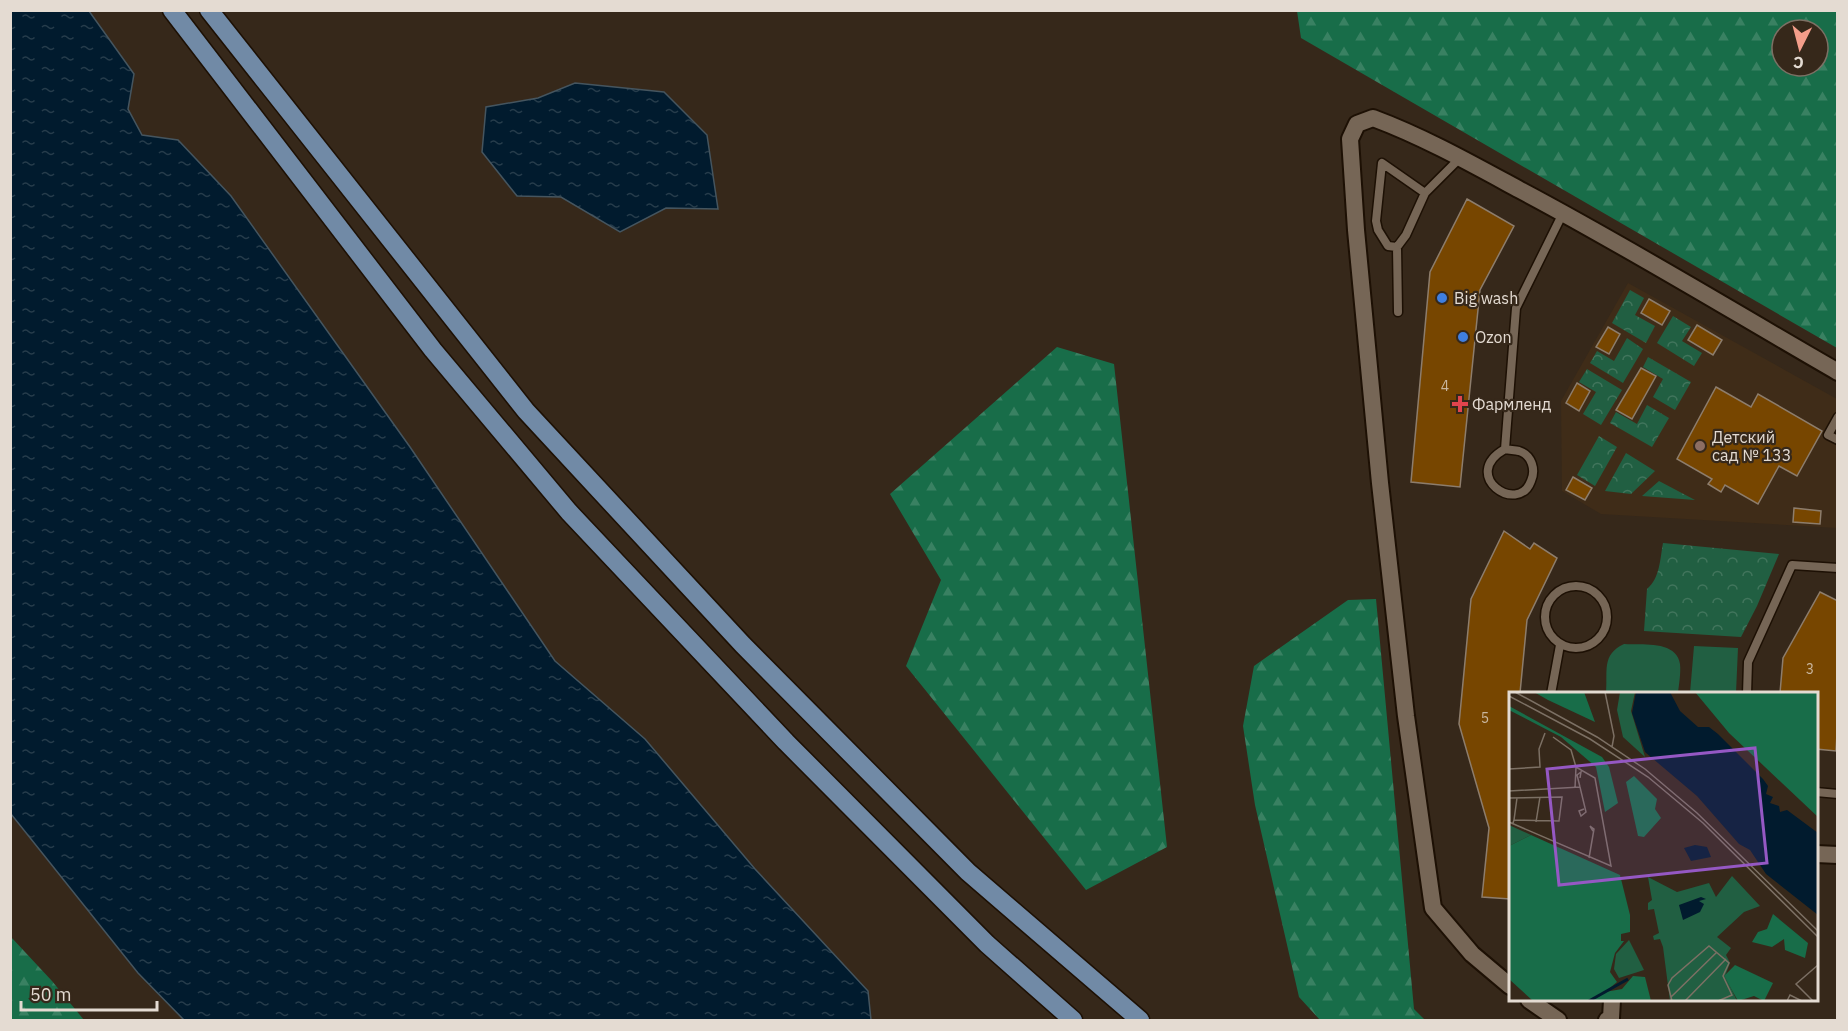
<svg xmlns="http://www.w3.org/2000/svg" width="1848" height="1031" viewBox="0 0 1848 1031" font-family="'IBM Plex Sans',sans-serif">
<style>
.built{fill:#3f2c18}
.forest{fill:url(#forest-firs);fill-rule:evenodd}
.park{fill:url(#park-crowns)}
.pitch{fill:#215f42}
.water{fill:url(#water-ripples);stroke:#45555f;stroke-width:1.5}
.building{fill:#774600;stroke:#8d7d6c;stroke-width:1.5}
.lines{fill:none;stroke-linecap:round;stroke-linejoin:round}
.lane-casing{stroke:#1d1004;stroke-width:11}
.street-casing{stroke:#1d1004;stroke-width:20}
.primary-casing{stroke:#1d1004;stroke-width:21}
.lane{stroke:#766656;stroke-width:8}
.street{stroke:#766656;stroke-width:16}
.primary{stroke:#718aa6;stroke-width:18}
.shop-dot{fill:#3f7fe0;stroke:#36281a;stroke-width:2}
.health-dot{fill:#e0444e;stroke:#36281a;stroke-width:2}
.education-dot{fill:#8d6e63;stroke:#36281a;stroke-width:2}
.labels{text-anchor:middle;stroke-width:4.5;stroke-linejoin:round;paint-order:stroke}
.number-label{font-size:14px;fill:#c9b69e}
.poi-label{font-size:16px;fill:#e4dbd2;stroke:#36281a;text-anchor:start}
.inset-river{fill:none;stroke:#011b2e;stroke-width:3}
.inset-road{fill:none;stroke:#7c7064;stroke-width:1.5}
.view{fill:#9558c4;fill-opacity:0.15;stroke:#9558c4;stroke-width:3}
.inset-edge{fill:none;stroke:#e4dbd2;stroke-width:3}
</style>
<defs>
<pattern id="forest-firs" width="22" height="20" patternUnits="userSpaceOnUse" patternTransform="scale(1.5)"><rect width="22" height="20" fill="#186d49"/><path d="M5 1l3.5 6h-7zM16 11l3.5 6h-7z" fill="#398162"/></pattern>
<pattern id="park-crowns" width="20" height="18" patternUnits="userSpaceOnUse" patternTransform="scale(1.5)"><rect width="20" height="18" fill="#215f42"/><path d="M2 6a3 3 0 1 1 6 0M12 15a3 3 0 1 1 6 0" fill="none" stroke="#41755c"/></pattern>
<pattern id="water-ripples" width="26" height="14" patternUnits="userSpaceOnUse" patternTransform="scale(1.5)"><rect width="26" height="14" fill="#011b2e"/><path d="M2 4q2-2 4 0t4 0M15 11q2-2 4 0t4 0" fill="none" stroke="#263c4b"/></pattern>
</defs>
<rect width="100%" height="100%" fill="#36281a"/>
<!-- built -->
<path class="built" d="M1628,283L1837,399V528L1601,514L1562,491L1561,401Z"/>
<!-- forest -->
<path class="forest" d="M1297,11H1837V348L1301,38ZM1782,30H1818V66H1782Z
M1057,347L1114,364L1167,847L1086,890L906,666L941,580L890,494Z
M1376,599L1414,1009L1425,1020H1320L1299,997L1255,805L1243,726L1254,666L1348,600Z
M11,937L52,981L84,1020H11Z"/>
<!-- park -->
<path class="park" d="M1630,290L1644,298L1635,315L1655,326L1646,343L1612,323Z
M1673,316L1691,327L1682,341L1702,353L1694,366L1657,343Z
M1627,338L1643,349L1623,383L1590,363L1597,351L1614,361Z
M1648,357L1691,382L1675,410L1653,397L1663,379L1643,367Z
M1587,369L1622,390L1601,425L1583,414L1596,392L1579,382Z
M1647,405L1669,418L1652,447L1610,423L1616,412L1637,424Z
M1599,436L1617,447L1595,486L1577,475Z
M1626,453L1655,471L1631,494L1605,491Z
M1659,481L1695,500L1642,496Z
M1663,543L1779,554L1757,606L1741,637L1644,631L1647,589C1660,578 1660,559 1663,543Z"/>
<!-- pitch -->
<path class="pitch" d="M1624,644C1641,645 1677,640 1680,664C1681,673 1679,684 1678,693H1606C1608,671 1601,655 1624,644Z
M1694,646L1738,648L1736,693H1690Z"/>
<!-- water -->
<path class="water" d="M11,10L89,11L134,74L128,109L142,135L178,140L231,196L410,447L555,661L645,739L755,869L868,991L871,1020H184L138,973L11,814Z
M575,83L664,92L707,135L718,209L666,208L620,232L561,197L517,196L482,152L486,107L538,98Z"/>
<!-- building -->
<path class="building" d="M1467,199L1514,226L1480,290L1460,487L1411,482L1430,272Z
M1649,299L1670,311L1662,325L1641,313Z
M1697,325L1722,340L1713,355L1688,340Z
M1608,327L1620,334L1609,354L1596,347Z
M1641,368L1656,376L1632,419L1616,410Z
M1577,383L1590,391L1579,411L1566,403Z
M1716,387L1751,407L1758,394L1822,431L1797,476L1779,466L1758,504L1725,485L1721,492L1708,484L1712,479L1677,459Z
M1573,477L1592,488L1585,500L1566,490Z
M1794,508L1821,511L1820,524L1793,522Z
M1504,531L1530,549L1534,543L1557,558L1527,620L1520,693H1510V899L1482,897L1489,828L1459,724L1471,599Z
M1820,592L1838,601V716L1836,751L1816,749V693H1780L1783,658Z"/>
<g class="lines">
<!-- lane casing -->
<g class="lane-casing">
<path id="lane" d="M1425,193L1382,163L1376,221L1378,230L1388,246L1397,247L1406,235L1425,193L1460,158
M1397,247L1398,312
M1838,417L1828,435L1838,440
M1505,449C1510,450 1515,450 1519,451C1532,455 1536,470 1531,481C1518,516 1459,475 1505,449L1516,308L1563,213
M1545 617a31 31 0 1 1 62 0a31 31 0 1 1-62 0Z
M1551,694L1560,645
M1747,694L1748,662L1792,565L1838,568
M1816,792L1838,794"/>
</g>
<!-- street casing -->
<g class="street-casing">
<path id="street" d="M1816,854L1838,855
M1510,986L1472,954L1433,908L1406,716L1380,483L1356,230L1350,139L1357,124L1373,118C1424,137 1472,164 1520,190C1628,247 1732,311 1838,372
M1529,1000L1558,1020
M1607,1020L1611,1018L1612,1000"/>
</g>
<!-- primary casing -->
<g class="primary-casing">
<path id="primary" d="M172,10L433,350L569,512L786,742L987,944L1073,1020
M209,10L526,411L743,645L968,872L1140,1020"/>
</g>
<!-- lane -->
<use href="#lane" class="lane"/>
<!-- street -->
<use href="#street" class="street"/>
<!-- primary -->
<use href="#primary" class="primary"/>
</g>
<!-- markers -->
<g class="shop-dot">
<circle cx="1442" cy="298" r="6"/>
<circle cx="1463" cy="337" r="6"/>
</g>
<path class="health-dot" d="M1457 395h6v6h6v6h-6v6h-6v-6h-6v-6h6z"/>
<circle class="education-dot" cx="1700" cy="446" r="6"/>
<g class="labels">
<!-- number labels -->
<g class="number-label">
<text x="1445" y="391">4</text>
<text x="1810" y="674">3</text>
<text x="1485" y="723">5</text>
</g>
<!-- poi labels -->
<g class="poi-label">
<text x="1454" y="304">Big wash</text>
<text x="1475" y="343">Ozon</text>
<text x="1472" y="410">Фармленд</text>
<text x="1712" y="443">Детский<tspan x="1712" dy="18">сад № 133</tspan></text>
</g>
</g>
<!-- overview -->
<g transform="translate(1509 692)">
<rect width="309" height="309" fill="#36281a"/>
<path d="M111,0H126L122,19L136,65L114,45L108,18ZM0,133L22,143L0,154ZM120,248L135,278L110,286L105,277L107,262Z" fill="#215f42"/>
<path d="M25,0H75L86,30L39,8ZM186,0H309V125L220,41ZM0,14L93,65L100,75L109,111L96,120L87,75L52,45L0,18ZM125,84L148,107L146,117L152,126L135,145L129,144L117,90ZM22,143L111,183L121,223V240L112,242V249H115L106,261L101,280L108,290L96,300L113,297L124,284L136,285L142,309H24L0,287V154ZM264,222L299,251L296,266L276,258L275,247L263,255L243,250L249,240L258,237ZM226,273L264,291L255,309L245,304L229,309L215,284Z" fill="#186d49"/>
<path d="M223,184L251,214L235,220L208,245L222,256L217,263L221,271L216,284L228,309H161L154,255L151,247L145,248L144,244L150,241L145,217L139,218V211L143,208L139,185L168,200L200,191L207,205Z" fill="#215f42"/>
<path d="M127,0H161L171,19L189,35H200L209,42L254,87L259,94L257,102L264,105L261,111L270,114L271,120L278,118L309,141V223L257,182L241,158L230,152L188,104L136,60L123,21ZM186,153L198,155L202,165L182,169L175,156ZM192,205L197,207L190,209L195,212L191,220L174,228L170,213Z" fill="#011b2e"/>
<path class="inset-river" d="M80,309L119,287"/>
<path class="inset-road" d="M6,0L88,45L136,77L188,121L309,239M96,0L105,44L103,55M0,4L81,47L139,85L194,131L309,245M44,45L62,58L67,75M0,77L31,75L30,57L36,41M71,86L72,80L68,83L71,95M0,99L71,95L77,120L72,124L70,119L75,117M0,106L53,105L50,129L5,128L4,131M5,128L8,106M0,130L102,174L86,86L67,75L66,96M27,130L31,105M80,166L85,137L81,134L84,139M162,305L208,260M163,309L159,293L163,286L200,254L220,271L214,284L223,303L209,309M176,309L217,267M278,309L281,303L293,309M304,309L287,292L309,273"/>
<path class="view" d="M246,56L258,171L50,193L38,77Z"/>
<rect width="309" height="309" class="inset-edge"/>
</g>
<!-- border -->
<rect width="1848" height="1031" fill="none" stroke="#e4dbd2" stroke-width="24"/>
<!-- north arrow -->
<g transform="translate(1800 48) rotate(186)"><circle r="28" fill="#36281a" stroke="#7c7064" stroke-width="1.5"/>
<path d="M0-4.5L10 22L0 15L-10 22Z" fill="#f49e8a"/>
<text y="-9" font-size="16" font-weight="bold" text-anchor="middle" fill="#e4dbd2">С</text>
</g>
<!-- scale -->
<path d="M21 1001v9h136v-9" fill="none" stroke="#e4dbd2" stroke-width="3"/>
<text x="30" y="1001" font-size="18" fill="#e4dbd2" stroke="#36281a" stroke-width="4.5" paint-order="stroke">50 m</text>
</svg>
